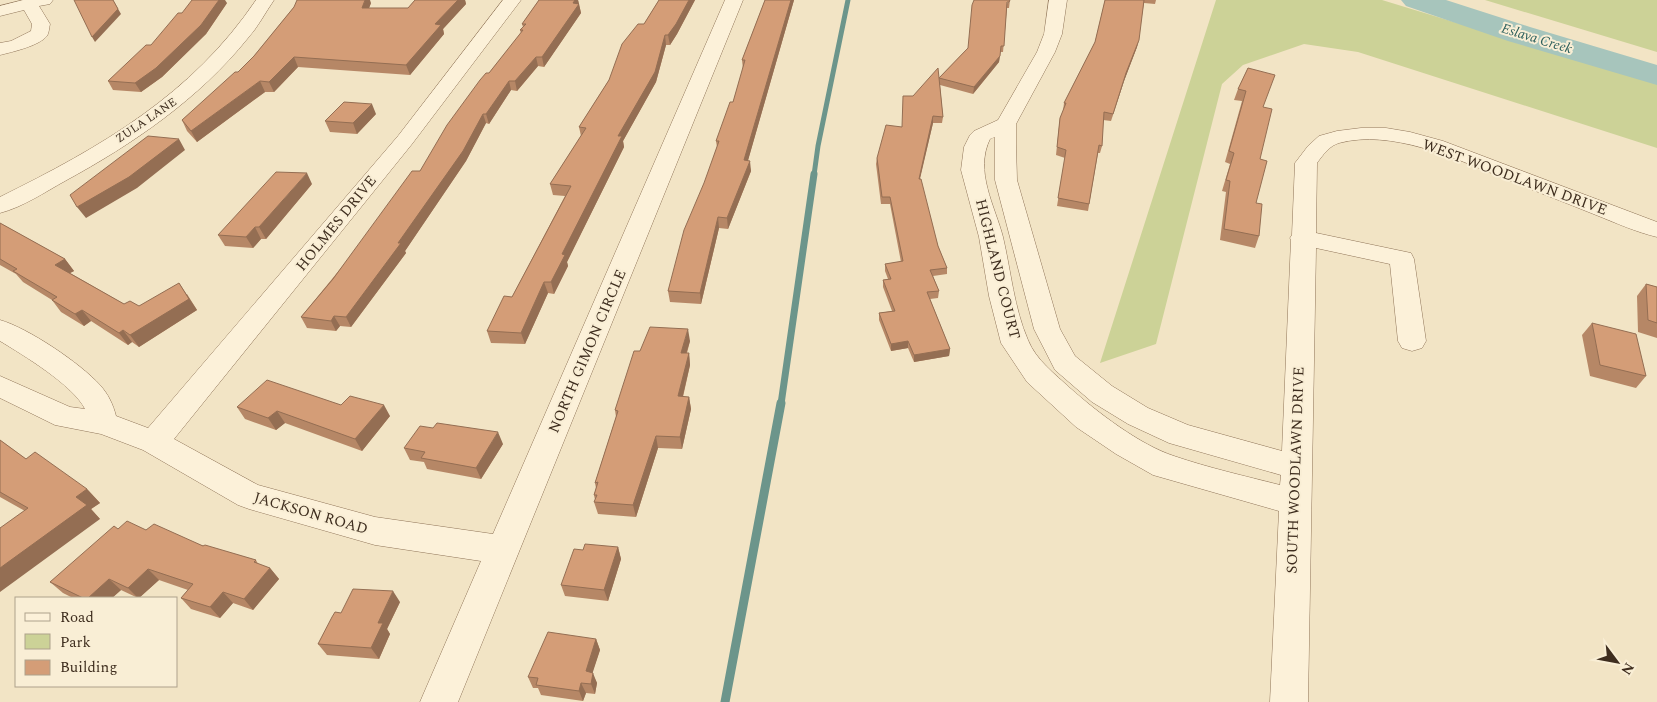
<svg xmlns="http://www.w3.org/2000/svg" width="1657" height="702" viewBox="0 0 1657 702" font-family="Spectral,serif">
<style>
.green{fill:#ccd297}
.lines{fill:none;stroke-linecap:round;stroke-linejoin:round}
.stream-far2{stroke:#6c958b;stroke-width:5}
.stream-far1{stroke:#6c958b;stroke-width:7}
.stream{stroke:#6c958b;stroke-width:9}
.river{fill:#a7c5bc;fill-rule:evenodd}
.street-casing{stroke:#907559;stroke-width:1}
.street{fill:#fcf1d9;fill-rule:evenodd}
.wall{fill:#b68766}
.shaded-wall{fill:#946e53}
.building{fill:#d49d77;stroke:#946e53}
.labels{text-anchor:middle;stroke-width:4;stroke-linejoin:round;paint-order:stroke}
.far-street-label{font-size:12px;fill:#3e2d1e;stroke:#f9eed5}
.far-water-label{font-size:14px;font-style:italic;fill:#2c5f5c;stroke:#f9eed5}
.street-label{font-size:15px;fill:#3e2d1e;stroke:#f9eed5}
</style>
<rect width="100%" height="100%" fill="#f2e4c5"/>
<!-- green -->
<path class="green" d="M1216,0H1382L1657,84V148L1358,52L1304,44L1243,65L1222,84L1156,344L1100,363Z
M1485,0H1657V52Z"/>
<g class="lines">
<!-- stream-far2 -->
<path class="stream-far2" d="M814,175L818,146L848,0"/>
<!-- stream-far1 -->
<path class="stream-far1" d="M781,404L814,174"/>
<!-- stream -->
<path class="stream" d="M725,702L781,403"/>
<!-- river -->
<path class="river" d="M1401,0H1446L1530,27L1657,65V85L1508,41L1406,6Z"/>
<!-- street casing -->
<g class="street-casing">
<path id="street" d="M23,0H53L50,4L39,6L50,24C49,28 49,33 47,36C39,46 12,52 0,55V43L11,41L31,31L32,24L24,10L0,16V6Z
M256,0H274C265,13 258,27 248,38C199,99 133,144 65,181C45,192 23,207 0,213V197C101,147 192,95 256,0Z
M503,0H521L412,144L174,439L258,485L375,517L493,534L725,0H743L458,702H420L481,561L375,545L249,509L238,505L143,450L101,434L55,425L0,398V376L70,407L85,409C73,385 23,355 0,341V320C28,328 80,363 100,385C108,394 113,404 116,416L148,428L398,136Z
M1049,0H1067L1062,34L1055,52L1016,124V145L1017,180L1060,329L1075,356L1112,386L1148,408L1188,425L1282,451L1291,240L1290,238L1292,235L1295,163L1308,146L1319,136L1337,131L1361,128H1386L1410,132L1443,141L1657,222V237C1636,232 1616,223 1596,215C1564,202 1532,190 1501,177C1454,158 1391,129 1339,143C1329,146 1323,155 1317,163L1316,233L1411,253L1414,259L1426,341L1422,348L1412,351L1402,348L1398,341L1390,264L1316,248L1308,702H1270L1279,511L1153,475L1116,454L1076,427L1027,382L1001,343L989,296L979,237L961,170L964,147L970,135L974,131L998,120L1037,52L1044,34ZM995,137V180L1034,329L1055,370L1092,402L1128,424L1169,443L1281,475L1280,485C1245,476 1209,468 1174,456C1140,445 1097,412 1070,388C1055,374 1036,360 1028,340C1014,308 1011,271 1003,237C995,206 974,171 990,139Z"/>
</g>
<!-- street -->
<use href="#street" class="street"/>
</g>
<!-- wall -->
<path class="wall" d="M415,0H465L466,4L443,29L444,34L410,75L298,67L274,92H265L197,142L187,131L182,120L238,72L254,56L294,7L371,3L369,8H408Z
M539,0H578L581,13L544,67L538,66L517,91L511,90L489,124L486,123L466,161L405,251L406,253L351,327L340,326L336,331L307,328L301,317L420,171L489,73L521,33L520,30L523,27L522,24Z
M659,0H695L677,34L670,45H666L656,82L623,141L624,147L567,262L568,266L554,294L548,293L525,344L491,343L487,331L512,297L565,196L553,195L550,184L581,136L579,127L609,80Z
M765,0H794L748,160L751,171L728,229L719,228L701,304L670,302L668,291L717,147L716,141L733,102L743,69L742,60Z
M1010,0L1009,8H1007L1003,52H1000L999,62L973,94L940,85L943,117L942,123H933L920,179L938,246L947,268V274L933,276L939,291L938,298L930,299L950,349L949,356L914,362L908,348L891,351L879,320V313L892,311L883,287V280L888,279L885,271V264L901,262L890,204H881L876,164L877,158L902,127L913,96L939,78L968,48Z
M1105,0H1156L1155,4L1144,3L1137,47L1124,81L1111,121L1103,120L1102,146L1100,153H1098L1088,211L1057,206L1065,158L1056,155L1059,126L1060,118L1063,111L1064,103L1095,42Z
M227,3L206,34L162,77L141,92L113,90L108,81L151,45L182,13Z
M1248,68L1263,107L1256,203L1259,236L1255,248L1220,240L1226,192L1222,191L1230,164L1225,162L1242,101L1234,100L1238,89Z
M376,114L357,134L330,132L325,121Z
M312,184L266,239H261L253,248L225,246L218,235Z
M0,223L65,259L74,271L70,273L124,304L139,306L187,294L197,310L139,347L132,342L128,345L91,321L84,326L61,312L52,300L23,282L16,274L0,265Z
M1646,284L1657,287V338L1638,332L1637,296Z
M1592,323L1646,376L1636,388L1590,376L1582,335Z
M690,341L687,353H689L690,365L683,397H689L691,409L682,449L658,448L636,517L598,514L594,502L595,500L594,495L596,488L595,483L616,417L615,410L640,351Z
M341,405L390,416L362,451L285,423L276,430L245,419L237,407Z
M0,440L26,459L87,489L100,503L91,509L100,519L25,511L0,497Z
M503,444L481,479L427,469L424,462L410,460L404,448Z
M118,529L146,530L256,560L258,564L270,568L279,579L253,610L233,603L220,618L191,609L181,598L188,590L159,580L139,598H138L121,590L112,598H73L63,593L50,582Z
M618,547L621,559L608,601L565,596L561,585L583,550Z
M400,602L387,629L390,634L379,659L327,655L318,644L341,613Z
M596,639L600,650L592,673L597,683L595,694L586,693L583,701L541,695L538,688H533L528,677Z"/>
<!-- shaded-wall -->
<path class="shaded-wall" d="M113,0L121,14L95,42L92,37Z
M219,0H225L227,3L206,34L162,77L141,92L135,83Z
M365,0H370L371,3L365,18L362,8Z
M458,0H465L466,4L443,29L444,34L410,75L406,65L435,24Z
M575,0H578L581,13L544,67L542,57Z
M689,0H695L677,34L670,45L668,35Z
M791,0H794L745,171L744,160Z
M665,35L666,45L656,82L623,141L624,147L567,262L568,266L554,294L551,282L562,254Z
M1139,40L1137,47L1124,81L1111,121L1126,73Z
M1000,56L999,62L973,94L974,87Z
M294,57L298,67L274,92L269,82Z
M536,57L538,66L517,91L515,81Z
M260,81L265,92L197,142L191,131Z
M509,81L511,90L489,124L486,114Z
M372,104L376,114L357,134L353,123Z
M483,114L486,123L466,161L405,251L406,253L351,327L346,317L398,243Z
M933,116V123L918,186L919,179Z
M179,139L185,150L137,188L86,218L77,207Z
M750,161L751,171L728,229L727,218Z
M307,173L312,184L266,239L259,227Z
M718,217L719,228L701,304L700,293Z
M255,227L261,239L253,248L246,237Z
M65,259L74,271L64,276L55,265Z
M544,282L548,293L525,344L521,333Z
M179,283L197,310L139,347L130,335Z
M82,310L91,321L84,326L75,314Z
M334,316L340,326L336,331L331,321Z
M688,329L690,341L683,364L681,353Z
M123,330L132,342L128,345L119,333Z
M908,341V348L891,351V344Z
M950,349L949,356L914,362V355Z
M689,353L690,365L680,408L678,396Z
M689,397L691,409L682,449L680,437Z
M384,405L390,416L362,451L355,439Z
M277,411L285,423L276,430L268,418Z
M498,432L503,444L481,479L476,468Z
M656,436L658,448L636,517L633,505Z
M87,489L100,503L91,509L100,519L0,592V568L76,497Z
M618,547L621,559L608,601L604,590Z
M270,568L279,579L253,610L244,599Z
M148,569L159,580L139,598H138L128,588Z
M109,579L121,590L112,598H88Z
M393,591L400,602L387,629L390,634L379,659L371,648L378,623Z
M223,592L233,603L220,618L210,607Z
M596,639L600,650L590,681L586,671Z
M593,673L597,683L595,694L591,684Z
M581,683L586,693L583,701L579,691Z"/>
<!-- building -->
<path class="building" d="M74,0H113L118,9L92,37Z
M192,0H219L201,25L156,68L135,83L108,81L146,45H151L178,13H182Z
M297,0H365L362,8H408L415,0H458L435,24L441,25L406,65L294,57L269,82L260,81L191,131L182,120L235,72H238L254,56L294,7Z
M539,0H575L573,3L579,4L542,57H536L515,81H509L486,114H483L463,151L398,243H401L346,317L334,316L331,321L301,317L333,279L412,171H420L447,125L480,80L486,73H489L523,30H520L526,24H522Z
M659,0H689L676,24L668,35H665L655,72L618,136H622L562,254L565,255L551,282H544L521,333L487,331L504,296L512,297L571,186L550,184L586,128L579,127L609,80L622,44L638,24H644Z
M765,0H791L744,160L750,161L727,218L718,217L700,293L668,291L684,230L704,183L719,141H716L730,102H733L745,60H742Z
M974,0H1010L1009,2H1007L1004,46H1001L1000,56L974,87L939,78L943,117L933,116L919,179H921L938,246L947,268L930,270L939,291L927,292L950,349L914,355L908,341L891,344L879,313L895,311L883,280L891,279L885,264L903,261L890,197H882L877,158L886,125L902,127L903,96H913L938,68L939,78L968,48L972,5Z
M1105,0H1144L1139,40L1126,73L1113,114L1104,112L1102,146L1099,145L1089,204L1058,198L1066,150L1057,147L1060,118L1066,103H1064L1095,42Z
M1248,68L1275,75L1263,107L1272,109L1260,159L1267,161L1256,203L1262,204L1259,236L1224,229L1230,181L1226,180L1234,153L1229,151L1246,91L1238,89Z
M344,102L372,104L353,123L325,121Z
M148,136L179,139L129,177L77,207L70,195Z
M276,172L307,173L259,227H255L246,237L218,235Z
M0,223L65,259L55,265L124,304L130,301L139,306L179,283L189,299L130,335L123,330L119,333L82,310L75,314L52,300L57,297L13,271L17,269L0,259Z
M1646,284L1657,287V323L1648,320Z
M1592,323L1636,334L1646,376L1600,365Z
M650,327L688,329L681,353H689L678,396L689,397L680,437L656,436L633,505L594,502L597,495H594L598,482L595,483L618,411L615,410L634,351H640Z
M267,380L341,405L350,396L384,405L355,439L277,411L268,418L237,407Z
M437,423L498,432L476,468L421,458L425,452L404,448L420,426L433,428Z
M0,440L26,459L35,452L87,489L76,497L87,505L0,568V528L28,508L0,492Z
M127,521L146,530L154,524L203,546L205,545L256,560L254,562L270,568L244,599L223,592L210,607L181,598L193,584L148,569L128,588L109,579L88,598H83L50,582L114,526L118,529Z
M585,544L618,547L604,590L561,585L574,549L583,550Z
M353,589L393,591L378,623H383L371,648L318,644L332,617L335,612L341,613Z
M548,632L596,639L586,671L593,673L591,684L581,683L579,691L536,685L538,678L528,677Z"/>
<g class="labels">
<!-- far-street labels -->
<g class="far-street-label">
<text transform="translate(146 120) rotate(-34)" y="4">ZULA LANE</text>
</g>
<!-- far-water labels -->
<g class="far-water-label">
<text transform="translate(1537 38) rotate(17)" y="5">Eslava Creek</text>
</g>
<!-- street labels -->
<g class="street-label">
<text transform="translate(1515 177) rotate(20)" y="5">WEST WOODLAWN DRIVE</text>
<text transform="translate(336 223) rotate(-51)" y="5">HOLMES DRIVE</text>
<text transform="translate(998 269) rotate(76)" y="5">HIGHLAND COURT</text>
<text transform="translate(587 351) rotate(-67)" y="5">NORTH GIMON CIRCLE</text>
<text transform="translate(1295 470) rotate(-88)" y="5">SOUTH WOODLAWN DRIVE</text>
<text transform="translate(311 513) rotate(16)" y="5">JACKSON ROAD</text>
</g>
</g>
<!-- legend -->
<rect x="15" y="597" width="162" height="90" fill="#f9eed5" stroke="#aea18c"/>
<rect x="25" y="613" width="25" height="8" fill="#fcf1d9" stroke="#aea18c"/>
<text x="60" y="622" font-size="15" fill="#3e2d1e">Road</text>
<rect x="25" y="634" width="25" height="15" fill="#ccd297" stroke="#aea18c"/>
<text x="60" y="647" font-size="15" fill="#3e2d1e">Park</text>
<rect x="25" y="660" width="25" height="15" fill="#d49d77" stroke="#aea18c"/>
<text x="60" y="672" font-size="15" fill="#3e2d1e">Building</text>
<!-- north arrow -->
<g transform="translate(1617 662) rotate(122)" stroke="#f9eed5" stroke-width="4" paint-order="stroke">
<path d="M0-4L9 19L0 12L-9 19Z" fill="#3e2d1e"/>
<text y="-8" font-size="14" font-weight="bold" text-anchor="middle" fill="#3e2d1e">N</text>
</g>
</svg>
